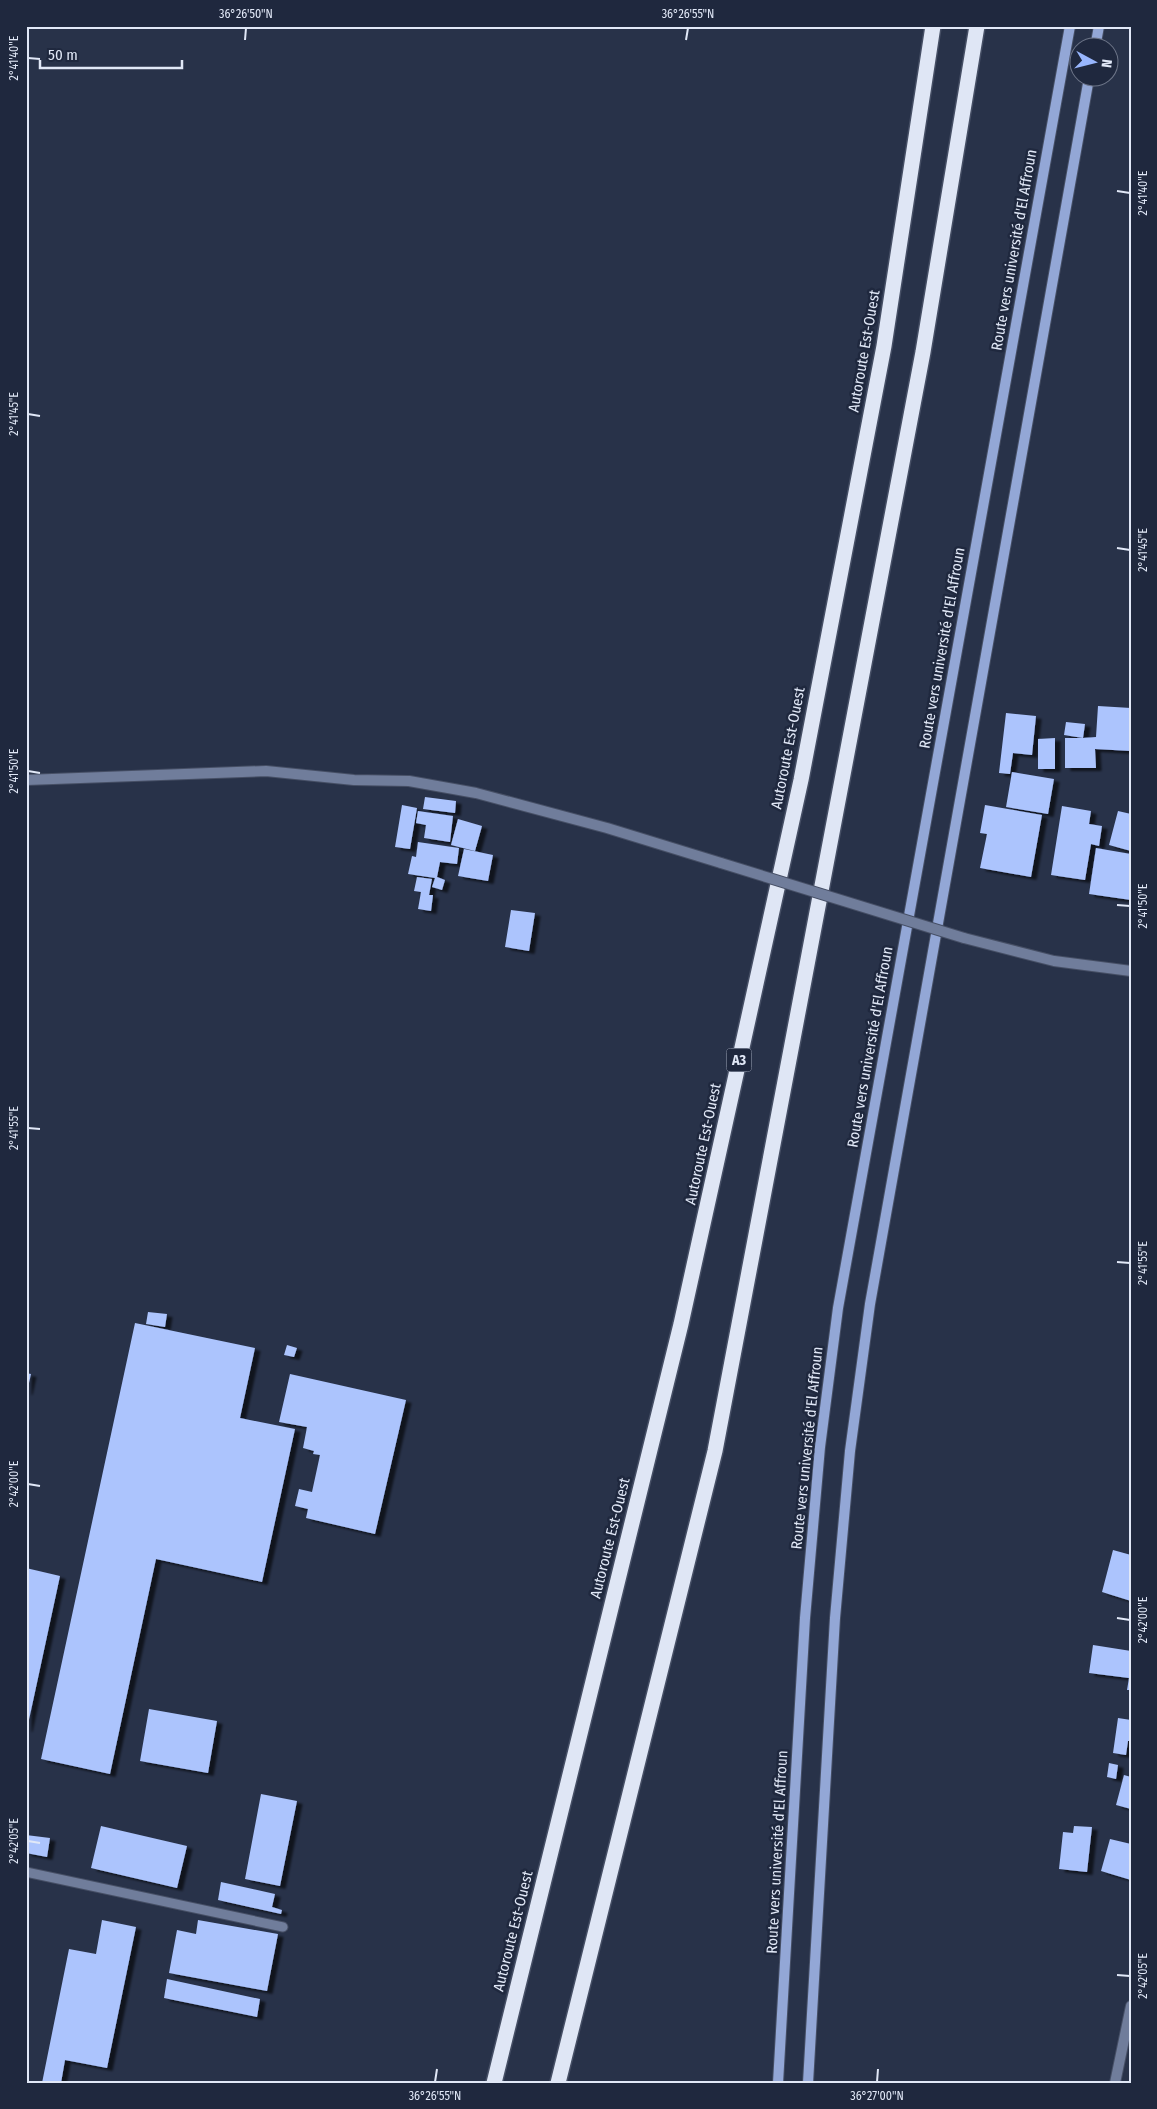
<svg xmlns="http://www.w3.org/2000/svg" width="1157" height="2109" viewBox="0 0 1157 2109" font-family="'Fira Sans Condensed',sans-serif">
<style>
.building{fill:#acc4fd;filter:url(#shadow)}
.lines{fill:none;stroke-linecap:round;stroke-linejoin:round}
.service-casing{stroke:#464f65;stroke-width:11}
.minor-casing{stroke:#464f65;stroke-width:12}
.secondary-casing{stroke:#464f65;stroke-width:12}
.motorway-casing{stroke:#464f65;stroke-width:18}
.service{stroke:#707d9b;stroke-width:9}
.minor{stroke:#707d9b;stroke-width:10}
.secondary{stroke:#93a7d6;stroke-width:10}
.motorway{stroke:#dfe6f5;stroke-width:15}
.minor-bridge-casing{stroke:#464f65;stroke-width:12;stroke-linecap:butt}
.minor-bridge{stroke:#707d9b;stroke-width:10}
.ticks{fill:none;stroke:#e1e8f7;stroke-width:2}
.labels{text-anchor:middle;stroke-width:5;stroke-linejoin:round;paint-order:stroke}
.shield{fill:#1f283e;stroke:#a7aec0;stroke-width:1}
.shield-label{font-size:14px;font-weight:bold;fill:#e1e8f7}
.street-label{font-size:15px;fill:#e1e8f7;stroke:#1f283e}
.neatline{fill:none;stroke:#e1e8f7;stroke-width:2}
.ticks-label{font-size:12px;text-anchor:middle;fill:#e1e8f7}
</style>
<defs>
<filter id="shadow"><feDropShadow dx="5.5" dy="3" stdDeviation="1" flood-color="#0009"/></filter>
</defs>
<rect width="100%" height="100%" fill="#283249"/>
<!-- building -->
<path class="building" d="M1098,706L1131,708V751L1095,749L1096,768H1065V738H1083L1064,735L1066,722L1085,724L1083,738L1096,737Z
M1006,713L1036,716L1032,755L1013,753L1010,774L999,773Z
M1055,738V769H1038V739Z
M1012,772L1054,779L1048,814L1006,807Z
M425,797L456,801L455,813L423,809Z
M402,805L417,808L410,849L395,847Z
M985,805L1042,815L1031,877L980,868L987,834L980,833Z
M1062,806L1091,811L1089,824L1102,826L1099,846L1091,844L1085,880L1051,875Z
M418,811L453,816L450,842L424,838L426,825L416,823Z
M1118,811L1131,814V851L1109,845Z
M458,819L482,826L475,851L451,845Z
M418,842L459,848L457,864L440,862L437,877L445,880L442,890L432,887L435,878L408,874L412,856L416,857Z
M1096,848L1131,854V900L1089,894Z
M464,849L493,855L488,881L458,876Z
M417,877L432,879L429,895H433L431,911L418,909L421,892L414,891Z
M511,910L535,913L529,951L505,947Z
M148,1312L167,1314L165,1327L146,1324Z
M135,1323L255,1348L240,1418L295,1429L262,1582L156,1559L110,1774L41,1759Z
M287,1345L297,1348L294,1357L284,1355Z
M26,1373L31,1374L27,1392H26Z
M290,1374L406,1400L375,1534L306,1518L308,1509L295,1506L299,1489L312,1492L320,1455L313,1454L314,1451L303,1448L307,1427L279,1422Z
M1113,1550L1131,1555V1601L1102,1592Z
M26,1568L60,1576L27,1729H26Z
M1093,1645L1131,1651V1690H1127L1129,1678L1089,1673Z
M149,1709L217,1721L208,1773L140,1761Z
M1118,1718L1131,1720V1741H1128L1126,1755L1113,1753Z
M1109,1763L1118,1765L1116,1779L1107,1777Z
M1124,1775L1131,1777V1809L1116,1805Z
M261,1794L297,1801L280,1886L245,1879Z
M101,1826L187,1846L177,1888L91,1868Z
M1074,1826L1092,1827L1087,1872L1059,1869L1063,1832L1073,1833Z
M26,1835L50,1838L47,1857L26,1853Z
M1110,1839L1131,1844V1880L1101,1871Z
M221,1882L275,1894L272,1907L282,1910L281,1914L218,1900Z
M102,1920L136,1927L107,2068L65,2060L61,2083H42L69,1949L96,1954Z
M198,1920L278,1934L267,1991L169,1973L177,1930L196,1934Z
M167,1979L260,1999L257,2017L164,1998Z"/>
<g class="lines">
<!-- service casing -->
<g class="service-casing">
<path id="service" d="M26,1872L283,1927"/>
</g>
<!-- minor casing -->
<g class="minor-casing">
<path id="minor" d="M26,780L266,771L354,780L409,781L476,793L607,828L721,863
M964,938L1054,961L1131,971
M1115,2083L1131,2006"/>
</g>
<!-- secondary casing -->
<g class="secondary-casing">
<path id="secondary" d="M1095,48L1099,26
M778,2083L805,1618L820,1447L838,1308L1070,26
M808,2083L835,1618L850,1451L870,1304L1089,78"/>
</g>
<!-- motorway casing -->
<g class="motorway-casing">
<path id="motorway" d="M494,2083L681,1324L801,780L884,346L933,26
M558,2083L715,1451L923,352L977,26"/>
</g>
<!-- service -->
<use href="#service" class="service"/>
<!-- minor -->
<use href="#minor" class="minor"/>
<!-- secondary -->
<use href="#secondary" class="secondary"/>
<!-- motorway -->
<use href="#motorway" class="motorway"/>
<!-- minor-bridge casing -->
<g class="minor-bridge-casing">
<path id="minor-bridge" d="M721,863L964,938"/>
</g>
<!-- minor-bridge -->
<use href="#minor-bridge" class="minor-bridge"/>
</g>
<!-- ticks -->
<path class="ticks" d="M245,40L246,28M686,40L688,28M28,58L40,59M1117,191L1130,193M28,414L40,416M1117,548L1130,550M28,771L40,773M1117,905L1130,906M28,1128L40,1129M1117,1262L1130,1263M28,1484L40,1486M1117,1618L1130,1620M28,1841L40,1843M1117,1975L1130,1976M435,2082L437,2069M877,2082L878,2069"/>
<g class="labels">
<!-- shield labels -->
<rect class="shield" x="726.5" y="1048.5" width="25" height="23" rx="4"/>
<g class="shield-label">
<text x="739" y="1065">A3</text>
</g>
<!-- street labels -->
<g class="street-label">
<text transform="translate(1014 250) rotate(-80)" y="5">Route vers université d'El Affroun</text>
<text transform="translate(864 351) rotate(-80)" y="5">Autoroute Est-Ouest</text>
<text transform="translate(942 648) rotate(-80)" y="5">Route vers université d'El Affroun</text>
<text transform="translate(788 748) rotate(-79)" y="5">Autoroute Est-Ouest</text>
<text transform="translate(870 1047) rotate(-80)" y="5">Route vers université d'El Affroun</text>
<text transform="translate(703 1144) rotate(-78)" y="5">Autoroute Est-Ouest</text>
<text transform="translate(807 1448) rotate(-84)" y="5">Route vers université d'El Affroun</text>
<text transform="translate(610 1538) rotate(-76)" y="5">Autoroute Est-Ouest</text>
<text transform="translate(777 1852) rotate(-87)" y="5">Route vers université d'El Affroun</text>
<text transform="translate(513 1931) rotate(-76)" y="5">Autoroute Est-Ouest</text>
</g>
</g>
<!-- border -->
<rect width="1157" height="2109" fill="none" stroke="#1f283e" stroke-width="55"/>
<!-- north arrow -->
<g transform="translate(1094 62) rotate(97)"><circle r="24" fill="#1f283e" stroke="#6d7588"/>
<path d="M0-4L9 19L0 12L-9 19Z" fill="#98b6fd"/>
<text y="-8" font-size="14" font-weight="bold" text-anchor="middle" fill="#e1e8f7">N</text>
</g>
<!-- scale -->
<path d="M40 60v8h142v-8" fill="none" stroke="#e1e8f7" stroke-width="2.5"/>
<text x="48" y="60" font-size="15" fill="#e1e8f7" stroke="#1f283e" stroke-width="4" paint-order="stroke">50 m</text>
<rect x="28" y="28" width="1102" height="2054" class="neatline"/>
<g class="ticks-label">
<text x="246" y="18">36°26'50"N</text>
<text x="688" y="18">36°26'55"N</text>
<text transform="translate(14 58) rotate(-90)" y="4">2°41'40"E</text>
<text transform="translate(1143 193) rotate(-90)" y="4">2°41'40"E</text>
<text transform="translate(14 414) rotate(-90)" y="4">2°41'45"E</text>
<text transform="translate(1143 550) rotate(-90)" y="4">2°41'45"E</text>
<text transform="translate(14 771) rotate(-90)" y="4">2°41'50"E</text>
<text transform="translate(1143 906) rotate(-90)" y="4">2°41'50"E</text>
<text transform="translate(14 1128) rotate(-90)" y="4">2°41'55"E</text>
<text transform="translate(1143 1263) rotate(-90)" y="4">2°41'55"E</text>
<text transform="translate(14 1484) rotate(-90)" y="4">2°42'00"E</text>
<text transform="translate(1143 1620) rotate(-90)" y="4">2°42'00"E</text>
<text transform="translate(14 1841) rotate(-90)" y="4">2°42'05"E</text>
<text transform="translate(1143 1976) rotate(-90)" y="4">2°42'05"E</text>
<text x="435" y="2100">36°26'55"N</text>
<text x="877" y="2100">36°27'00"N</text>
</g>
</svg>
